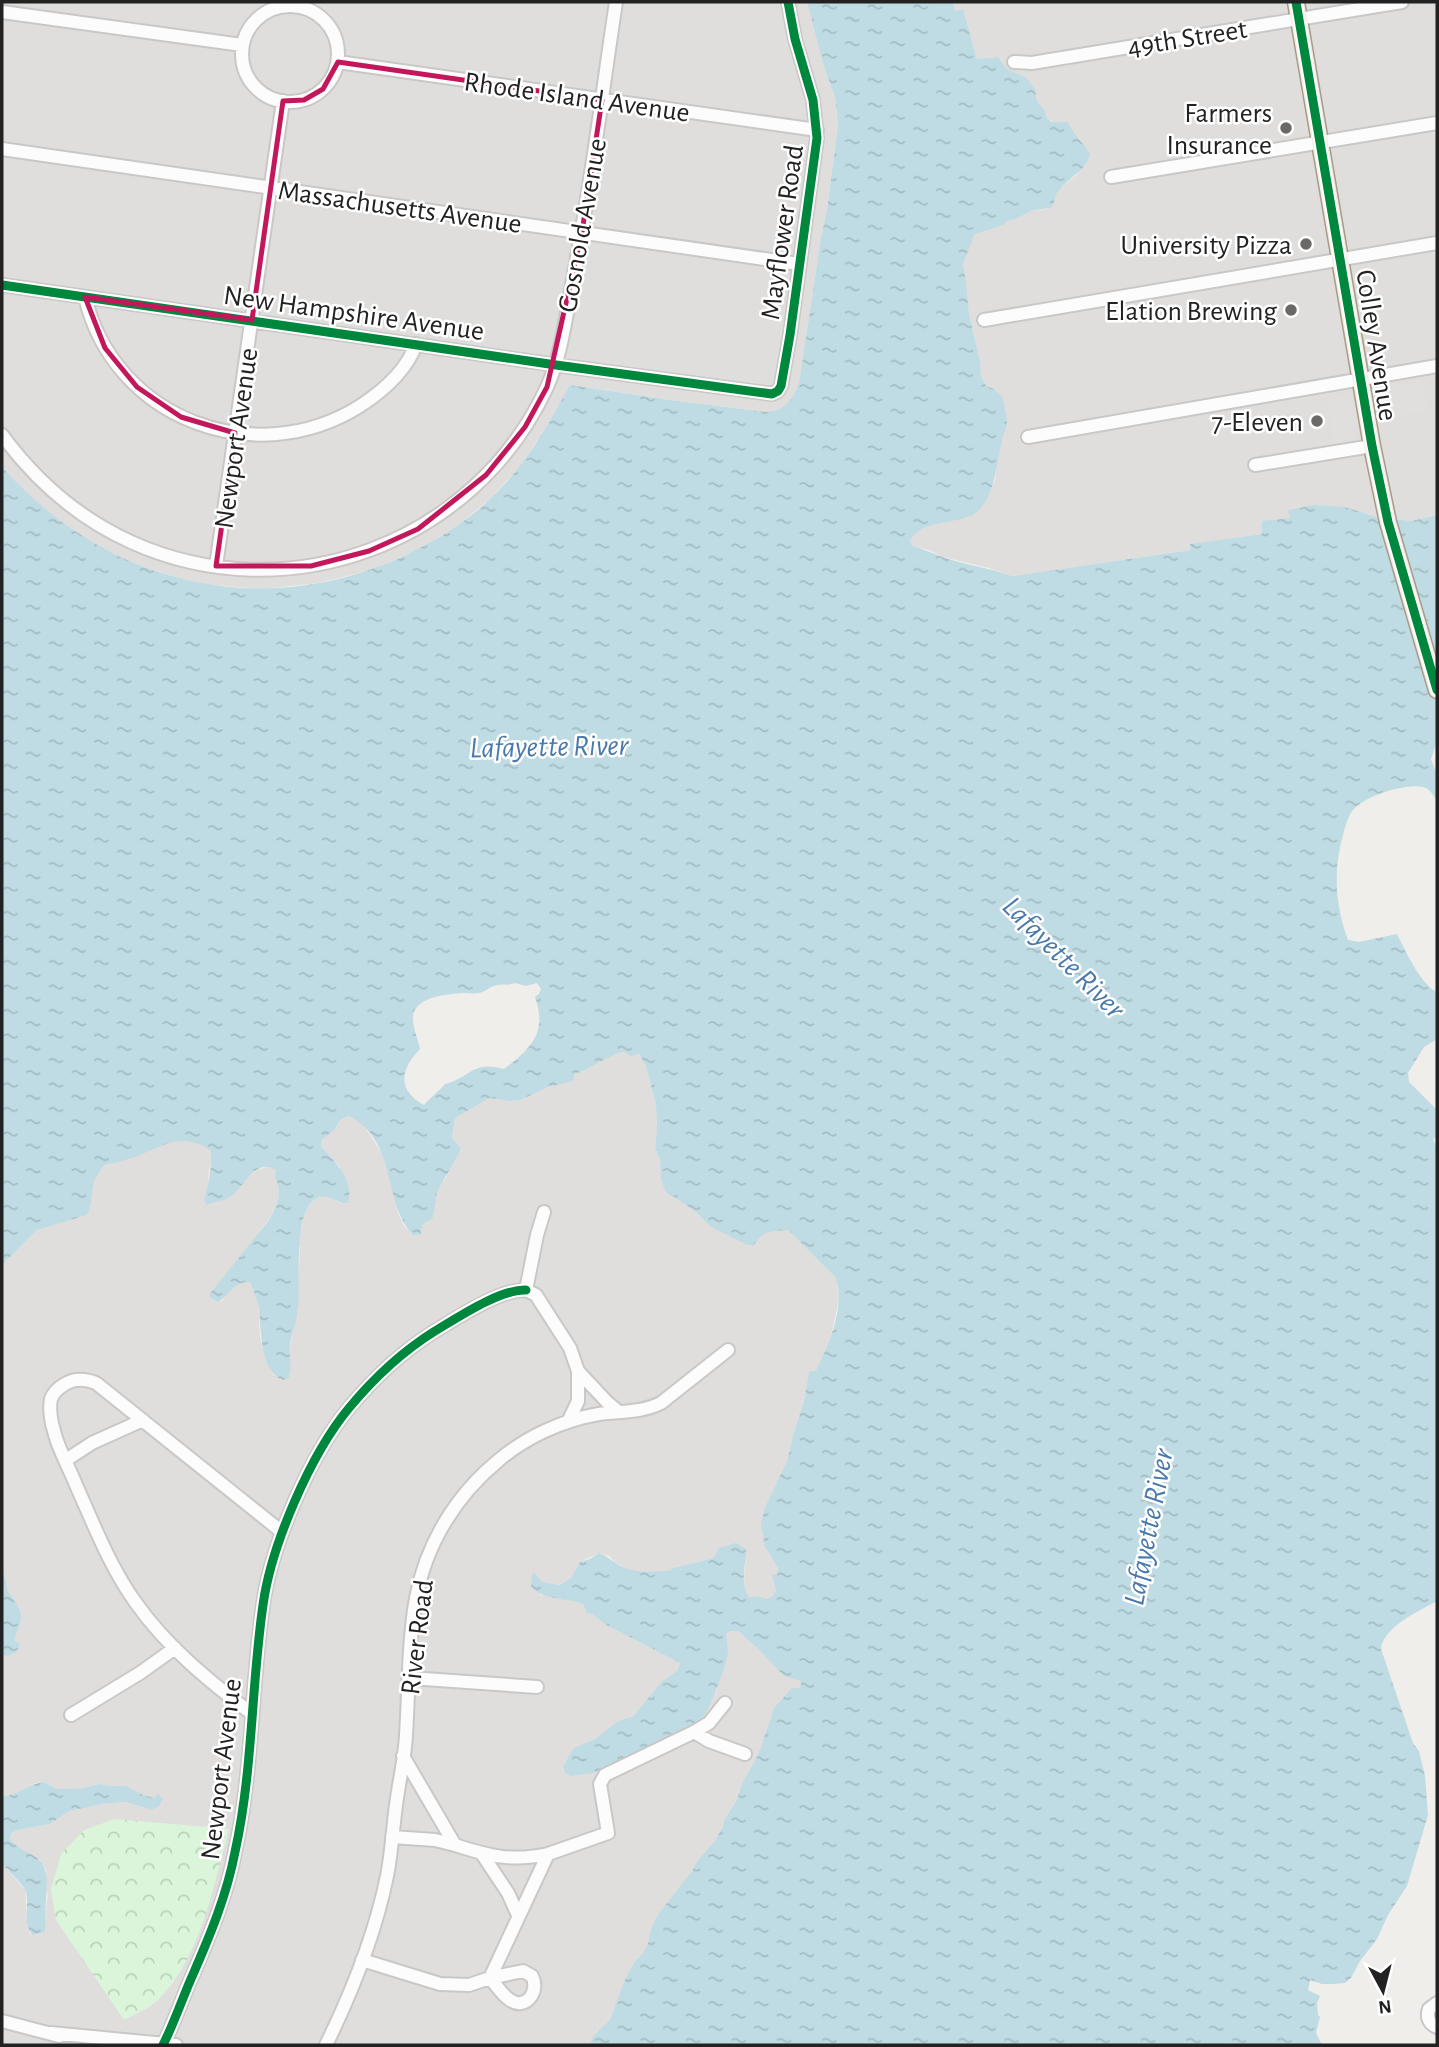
<svg xmlns="http://www.w3.org/2000/svg" width="1439" height="2047" viewBox="0 0 1439 2047" font-family="'Alegreya Sans',sans-serif">
<style>
.residential{fill:#dfdedc}
.park{fill:url(#park-crowns)}
.parking{fill:#e0dfde}
.water{fill:url(#water-ripples);fill-rule:evenodd}
.lines{fill:none;stroke-linecap:round;stroke-linejoin:round}
.minor-casing{stroke:#c9c8c7;stroke-width:16}
.major-casing{stroke:#a79c86;stroke-width:19}
.minor{stroke:#fdfcfc;stroke-width:12}
.major{stroke:#f3ede7;stroke-width:16}
.cycleway-casing{stroke:#fff;stroke-width:13}
.cycleway{stroke:#00873e;stroke-width:9}
.marked{fill:none;stroke:#c2185b;stroke-width:5;stroke-linejoin:round}
.poi-dot{fill:#6a6968;stroke:#fff;stroke-width:2.5}
.labels{text-anchor:middle;stroke-width:5;stroke-linejoin:round;paint-order:stroke}
.street-label{font-size:28px;fill:#222;stroke:#fff}
.poi-label{font-size:28px;fill:#222;stroke:#fff;text-anchor:end}
.water-label{font-size:30px;font-style:italic;fill:#4a7aab;stroke:#fff}
</style>
<defs>
<pattern id="park-crowns" width="20" height="18" patternUnits="userSpaceOnUse" patternTransform="scale(1.75)"><rect width="20" height="18" fill="#daf5da"/><path d="M2 6a3 3 0 1 1 6 0M12 15a3 3 0 1 1 6 0" fill="none" stroke="#bbd2bb"/></pattern>
<pattern id="water-ripples" width="26" height="14" patternUnits="userSpaceOnUse" patternTransform="scale(1.75)"><rect width="26" height="14" fill="#bfdbe3"/><path d="M2 4q2-2 4 0t4 0M15 11q2-2 4 0t4 0" fill="none" stroke="#a4bcc2"/></pattern>
</defs>
<rect width="100%" height="100%" fill="#f0eeeb"/>
<!-- residential -->
<path class="residential" d="M2,2H807L823,64L835,97L838,125L827,210L821,238L799,383L793,398L784,407L772,412H765L670,400L571,385L545,429L518,469L491,498L458,525L421,548L371,570L318,583L263,589L211,585L180,579L129,562L90,542L45,510L21,488L2,467Z
M953,2H1437V515L1411,521L1377,517L1345,507L1288,510L1291,518L1262,534L1191,544V550L1012,576L989,568L943,557L929,550L912,546L910,541L914,533L931,525L969,517L983,504L995,480L1002,437L1007,427L994,389L986,386L981,376L980,361L969,314L962,266L969,247L975,234L1003,224L1007,221L1016,219L1033,210L1048,209L1058,190L1078,174L1082,142L1072,133L1047,118L1045,111L1037,101L1035,89L1027,78L1007,69L998,57L977,59L963,9L955,11Z
M625,1052L639,1054L646,1066L656,1105L657,1129L655,1148L660,1160L661,1179L665,1191L695,1211L711,1227L754,1246L757,1239L763,1234L770,1231L788,1230L835,1277L837,1283L839,1299L831,1335L825,1354L816,1372L809,1371L804,1401L794,1432L787,1461L765,1507V1547L778,1568L777,1576H772L776,1592L773,1596L767,1599L758,1596L749,1597L745,1593L744,1575L747,1550L715,1556L710,1559L673,1568L672,1570L651,1573L633,1571L616,1563L609,1556L599,1553L580,1562L571,1578L558,1585L542,1582L535,1573L540,1595L572,1599L583,1604L592,1614L606,1625L680,1663L677,1671L662,1681L635,1714L631,1717L618,1721L595,1739L574,1748L716,1692L721,1672L724,1668L728,1651L726,1635L730,1631H738L758,1649L784,1676L800,1681L801,1684L800,1688L774,1708L758,1755L742,1783L737,1800L724,1820L723,1826L715,1841L697,1861L692,1871L651,1929L648,1943L643,1955L638,1957L628,1976L609,2019L604,2027L597,2031L590,2045L588,2043L586,2045H2V1864L25,1890L27,1918L30,1934L46,1927L44,1917L48,1895L46,1889V1869L40,1860L13,1844L10,1839L11,1835L17,1830L50,1824L69,1811L102,1804L126,1802L151,1810L154,1798L143,1795L126,1786H112L99,1784L83,1788L57,1789L44,1782L35,1783L15,1795L7,1797L2,1796V1654L5,1656L14,1641L22,1617L18,1606L8,1591L5,1577L2,1573V1265L37,1230L87,1215L90,1209L94,1181L104,1165L131,1158L169,1142L180,1140L199,1142L210,1150L213,1159L209,1169L207,1194L204,1201L207,1205L230,1197L248,1177L256,1171L266,1167L274,1168L277,1170L279,1194L275,1208L269,1219L210,1298L218,1302L222,1301L231,1288L243,1282H250L258,1303L260,1337L266,1359L274,1375L283,1380L288,1378L290,1374V1348L298,1309L300,1234L306,1211L310,1204L315,1199L323,1196L329,1197L340,1203V1167L321,1146L322,1140L335,1129L340,1120L349,1116L360,1122L366,1129L381,1152L391,1179L398,1213L404,1226L413,1235L421,1234L420,1228L436,1192L447,1176L455,1118L460,1114L489,1098L509,1101L521,1100L548,1087L560,1082H569L574,1075L618,1053Z"/>
<!-- park -->
<path class="park" d="M115,1819L229,1829C214,1885 200,1960 157,2001C148,2009 135,2014 124,2020L56,1920L51,1889L61,1854L84,1830Z"/>
<!-- parking -->
<path class="parking" d="M1424,381L1429,411L1380,418L1375,389Z
M1349,396L1356,441L1334,445L1327,399Z"/>
<!-- water -->
<path class="water" d="M807,2H953L955,11L963,9L977,59L998,57L1007,69L1027,78L1035,89L1037,101L1045,111L1047,118L1052,122H1068C1073,135 1083,142 1090,154C1085,176 1055,182 1054,204L1050,208L1033,210L1016,219L1007,221L1003,225L975,234L962,266L964,267L969,314L980,361L981,376L986,386L994,389L1003,398C1004,406 1007,416 1007,425C1006,430 1003,435 1002,440C997,463 994,508 968,517C948,524 921,521 910,541L912,546C924,549 934,554 945,558C967,565 990,568 1012,576L1191,550L1190,544L1262,534V521L1290,518L1288,510L1314,505L1345,507L1377,517L1411,521L1437,515V741L1431,759L1437,775V803C1435,796 1430,789 1423,787C1405,783 1365,796 1353,810C1348,816 1345,827 1343,835C1333,870 1335,905 1348,940L1359,942L1397,934C1405,950 1421,985 1437,992V1039L1424,1047L1408,1073L1409,1082L1437,1110V1137L1433,1139L1437,1149V1601C1419,1611 1383,1627 1381,1649L1413,1743L1419,1751L1425,1776L1428,1815L1407,1886L1388,1915L1377,1939L1360,1961L1351,1978L1345,1983L1333,1984H1322L1310,1980L1308,1990L1320,1996L1317,2003L1318,2015L1320,2017L1316,2033L1322,2045H586L590,2044C592,2040 595,2033 599,2030C603,2026 607,2024 610,2018C618,2002 628,1962 643,1954L648,1943L651,1929L657,1916L692,1871L697,1861L715,1841L723,1826L724,1820L737,1800L742,1783L758,1755L774,1708L792,1688H800L801,1684L800,1681L784,1676L758,1649L738,1631H730L726,1635C727,1641 728,1647 728,1652C726,1667 709,1712 699,1723C696,1727 689,1730 685,1733L593,1773L571,1776L565,1773L563,1766L574,1748L595,1739L618,1721L631,1717L635,1714L662,1681L677,1671L680,1663L606,1625L592,1614L587,1613L583,1604C567,1597 542,1601 531,1586L532,1574L535,1573L542,1582L559,1585L571,1578L580,1562L590,1559L599,1553C607,1556 612,1561 619,1565C636,1574 653,1572 671,1570L673,1568L710,1559L715,1556L719,1548L736,1543L747,1550C745,1565 740,1584 749,1597L758,1596L767,1599L773,1596L776,1591L772,1576V1574L777,1575L778,1568L765,1547L761,1523L765,1507L787,1461L794,1432L804,1401L809,1371H816C828,1347 847,1303 835,1277L788,1230C773,1231 761,1230 754,1246L745,1244L711,1227L695,1211L665,1191L661,1179L660,1160L655,1148L657,1129L656,1105L646,1066L639,1054L630,1056L625,1052L618,1053L574,1075L573,1081L548,1087L521,1100L509,1101L489,1098L455,1118L452,1138L461,1149L437,1192L433,1218C424,1223 420,1224 421,1235H413C382,1202 398,1141 349,1116L340,1120L335,1129L322,1140L321,1146C334,1161 355,1180 348,1203C337,1204 329,1193 317,1198C292,1210 301,1284 298,1308C297,1321 292,1333 290,1345C289,1356 292,1368 289,1378L283,1380C258,1371 262,1324 258,1304C256,1297 253,1289 250,1282C234,1281 230,1295 218,1302L210,1298L209,1295L269,1220C277,1206 283,1191 275,1177L276,1170C255,1157 245,1187 230,1197C224,1201 214,1202 207,1205L204,1201C207,1190 214,1160 210,1150C179,1130 161,1148 132,1158C123,1161 113,1163 104,1165L94,1181L90,1209L87,1215L37,1230L2,1265V467C103,581 253,621 395,560C430,544 465,524 492,497C526,465 548,425 570,385L670,400L765,412C785,411 793,400 799,383L821,238L827,210L838,125L835,97L823,64ZM515,983L526,986L537,983L541,989L539,994L535,997C548,1033 530,1049 504,1069C472,1060 472,1077 445,1084C439,1092 430,1097 424,1105C397,1090 400,1070 420,1049C418,1039 410,1021 414,1012C420,996 448,994 463,993C468,993 474,994 479,993C485,992 488,988 494,986C501,983 508,986 515,983Z
M2,1573L5,1577L8,1591L18,1606L22,1617L14,1641L19,1643V1649L11,1655L5,1656L2,1654Z
M44,1782L57,1789L83,1788L99,1784L112,1786H126L143,1795L154,1798L158,1794L163,1799L159,1806L151,1810L126,1802L102,1804L69,1811L50,1824L17,1830L11,1834L10,1839C17,1850 33,1852 41,1862C51,1873 45,1902 45,1916C45,1923 47,1926 44,1932L33,1935C21,1923 31,1904 25,1890C22,1883 7,1870 2,1864V1796C18,1797 29,1783 44,1782Z"/>
<g class="lines">
<!-- minor casing -->
<g class="minor-casing">
<path id="minor" d="M242 54a48 48 0 1 1 96 0a48 48 0 1 1-96 0Z
M2,12L242,45
M338,62L817,130
M1014,62L1032,63L1402,2
M2,149L799,264
M1111,177L1437,123
M2,285L556,365L772,394L778,391L781,386L790,335L817,138L813,100L795,39L788,2
M85,297C114,419 255,472 360,406C383,391 407,370 416,344
M984,320L1437,243
M2,435C36,481 78,518 131,542C288,613 475,543 547,387C562,354 566,315 573,279C591,187 602,94 616,2
M1028,437L1437,366
M1255,465L1372,446
M216,566L283,101
M526,1290L536,1295L570,1348L578,1371L607,1402L619,1412
M526,1290L537,1235L544,1212
M568,1422L578,1401V1371
M66,1460L92,1443L143,1420
M410,1678L537,1687
M251,1713C209,1681 167,1647 136,1603C110,1567 94,1525 76,1485C69,1467 58,1449 54,1431C51,1422 49,1408 51,1399C53,1393 60,1387 65,1384C75,1378 86,1379 96,1383L282,1532
M71,1715L140,1673L175,1648
M694,1732L709,1723L725,1703
M403,1756L455,1845C489,1856 512,1862 548,1854
M392,1837L435,1840L455,1845
M482,1854L508,1893L518,1915
M362,1960L440,1984L469,1985L490,1978L548,1854L608,1833L600,1784L605,1775L694,1732L709,1741L745,1754
M523,1971L532,1976C540,1991 526,2011 510,2000C502,1995 496,1985 490,1978Z
M1437,2003L1429,2009C1426,2017 1429,2024 1437,2027
M2,2021L59,2036
M51,2033L176,2045
M163,2045C175,2021 183,1996 194,1972C211,1933 227,1894 235,1852C253,1771 251,1687 263,1605C271,1546 310,1455 349,1408C373,1379 403,1351 435,1331C457,1318 500,1289 526,1290
M326,2045C352,1992 375,1935 387,1876C392,1851 393,1824 397,1798C400,1777 405,1756 406,1735C409,1690 408,1642 416,1598C426,1544 456,1495 499,1460C526,1437 563,1420 599,1414C620,1411 641,1413 661,1403L728,1350"/>
</g>
<!-- major casing -->
<g class="major-casing">
<path id="major" d="M1296,2L1372,446L1388,522L1437,690"/>
</g>
<!-- minor -->
<use href="#minor" class="minor"/>
<!-- major -->
<use href="#major" class="major"/>
<!-- cycleway casing -->
<g class="cycleway-casing">
<path id="cycleway" d="M1296,2L1372,446L1388,522L1437,690
M2,285L556,365L772,394L778,391L781,386L790,335L817,138L813,100L795,39L788,2
M163,2045C175,2021 183,1996 194,1972C211,1933 227,1894 235,1852C253,1771 251,1687 263,1605C271,1546 310,1455 349,1408C373,1379 403,1351 435,1331C457,1318 500,1289 526,1290"/>
</g>
<!-- cycleway -->
<use href="#cycleway" class="cycleway"/>
</g>
<!-- marked area -->
<path class="marked" d="M338,62L602,100L582,232L547,387L525,427L486,475L418,529L369,551L311,566H216L235,433L181,417L137,387L105,348L85,297L252,320L283,101L304,100L323,89Z"/>
<!-- markers -->
<g class="poi-dot">
<circle cx="1286" cy="128" r="7"/>
<circle cx="1306" cy="244" r="7"/>
<circle cx="1291" cy="310" r="7"/>
<circle cx="1317" cy="421" r="7"/>
</g>
<g class="labels">
<!-- street labels -->
<g class="street-label">
<text transform="translate(1187 37) rotate(-9)" y="10">49th Street</text>
<text transform="translate(577 96) rotate(8)" y="10">Rhode Island Avenue</text>
<text transform="translate(400 206) rotate(8)" y="10">Massachusetts Avenue</text>
<text transform="translate(581 225) rotate(-80)" y="10">Gosnold Avenue</text>
<text transform="translate(781 232) rotate(-82)" y="10">Mayflower Road</text>
<text transform="translate(354 312) rotate(8)" y="10">New Hampshire Avenue</text>
<text transform="translate(1378 345) rotate(81)" y="10">Colley Avenue</text>
<text transform="translate(235 438) rotate(-82)" y="10">Newport Avenue</text>
<text transform="translate(416 1637) rotate(-83)" y="10">River Road</text>
<text transform="translate(220 1769) rotate(-83)" y="10">Newport Avenue</text>
</g>
<!-- poi labels -->
<g class="poi-label">
<text x="1272" y="122">Farmers<tspan x="1272" dy="32">Insurance</tspan></text>
<text x="1292" y="254">University Pizza</text>
<text x="1277" y="320">Elation Brewing</text>
<text x="1303" y="431">7-Eleven</text>
</g>
<!-- water labels -->
<g class="water-label">
<text transform="translate(549 746) rotate(-1)" y="10">Lafayette River</text>
<text transform="translate(1064 957) rotate(45)" y="10">Lafayette River</text>
<text transform="translate(1148 1527) rotate(-79)" y="10">Lafayette River</text>
</g>
</g>
<!-- border -->
<rect width="1439" height="2047" fill="none" stroke="#222222" stroke-width="7"/>
<!-- north arrow -->
<g transform="translate(1383 1991) rotate(173)" stroke="#ffffff" stroke-width="5" paint-order="stroke">
<path d="M0-5L12 26L0 18L-12 26Z" fill="#222222"/>
<text y="-10" font-size="19" font-weight="bold" text-anchor="middle" fill="#222222">N</text>
</g>
</svg>
